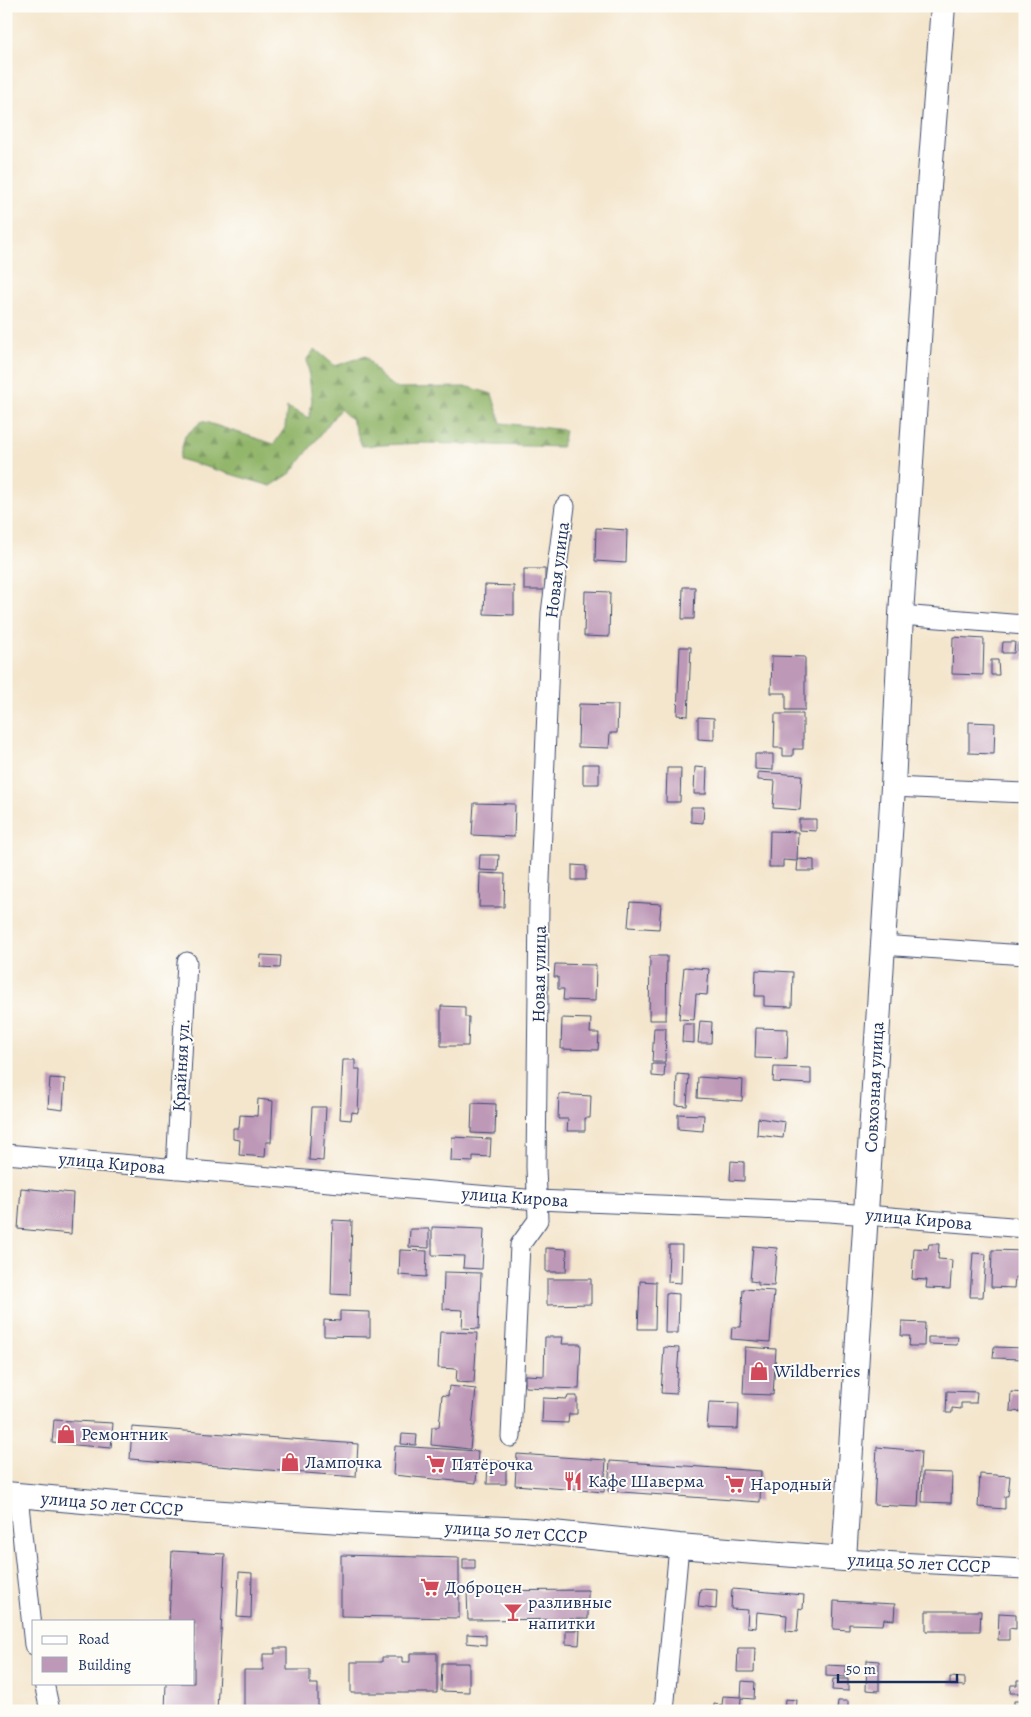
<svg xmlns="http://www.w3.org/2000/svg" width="1031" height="1717" viewBox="0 0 1031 1717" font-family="Alegreya,serif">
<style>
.forest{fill:url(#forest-firs);stroke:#567264}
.building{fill:#bd98b7}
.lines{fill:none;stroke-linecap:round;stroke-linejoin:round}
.minor-casing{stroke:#3c4a6f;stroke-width:21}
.major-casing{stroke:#3c4a6f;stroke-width:26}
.minor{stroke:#fff;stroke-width:19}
.major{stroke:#fff;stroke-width:24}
.labels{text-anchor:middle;stroke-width:4;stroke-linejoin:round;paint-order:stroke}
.street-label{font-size:18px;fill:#1b2f5e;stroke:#fdfcf7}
.poi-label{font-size:18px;fill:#1b2f5e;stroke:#fdfcf7;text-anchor:start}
</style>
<defs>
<pattern id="forest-firs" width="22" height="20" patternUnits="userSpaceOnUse" patternTransform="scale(1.25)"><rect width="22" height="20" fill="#92b66a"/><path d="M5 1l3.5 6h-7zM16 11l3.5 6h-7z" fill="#76945a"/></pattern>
</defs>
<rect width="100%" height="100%" fill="#fdfcf7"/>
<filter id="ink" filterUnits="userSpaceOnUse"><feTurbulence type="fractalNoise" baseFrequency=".02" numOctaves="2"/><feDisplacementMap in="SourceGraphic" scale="10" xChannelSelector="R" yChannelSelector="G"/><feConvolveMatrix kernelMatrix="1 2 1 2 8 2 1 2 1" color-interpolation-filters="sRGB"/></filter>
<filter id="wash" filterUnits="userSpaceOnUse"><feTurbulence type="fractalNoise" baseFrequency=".0096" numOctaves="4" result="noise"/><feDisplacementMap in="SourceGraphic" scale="20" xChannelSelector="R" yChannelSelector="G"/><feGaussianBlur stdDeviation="1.12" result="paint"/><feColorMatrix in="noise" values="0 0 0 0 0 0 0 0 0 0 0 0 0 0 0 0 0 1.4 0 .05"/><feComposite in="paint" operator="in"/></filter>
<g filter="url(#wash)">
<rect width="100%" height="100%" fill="#f4e6cd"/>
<!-- forest -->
<path class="forest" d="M315,349L335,366L366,356L379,375L395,388L469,387L492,394L501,423L565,430L562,447L422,443L362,446L352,420L340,409L291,473L271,486L179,459L185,436L202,421L274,444L285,428L287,407L309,418L312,400L307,359Z"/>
<g id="blocks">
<!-- building -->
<path class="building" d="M596,528L627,530L626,563L595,561Z
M524,569H545V590H524Z
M485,585L514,586V615L484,614Z
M683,587H695L694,619H682Z
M585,591L610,592L609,637L584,636Z
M953,637L984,639L983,675L952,674Z
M1003,642H1015L1014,653H1002Z
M1018,643L1025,644V660H1017Z
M680,647H691L688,716L677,715Z
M772,656L805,657V710H786V693H771Z
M991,660H998L999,675H991Z
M579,704L618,705L617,733H610L609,748L578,747Z
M775,714H803V749H793V756H783V748H774Z
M698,717L714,718V740L698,739Z
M969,722L995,723L994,754L969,753Z
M755,754H773V770L755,769Z
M583,764H599V784H583Z
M695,767L707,768L706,794H694Z
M667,768H681L680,802H666Z
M758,772L802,775L800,810L773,808L775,781L758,780Z
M474,803L515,804L514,837L472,835Z
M691,807H704L703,823L691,822Z
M799,819H816V831L799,830Z
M770,831L798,832L797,861L783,860V867H769Z
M480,855H499L498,871L479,870Z
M798,859L814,860V871H797Z
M572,865L586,866V880H572Z
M480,873L505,874L504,907H479Z
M630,902L661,904L659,929L628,927Z
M261,955L281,956L280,968L260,967Z
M650,956H667L666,1020H649Z
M555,964L596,965L595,1001L563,1000L564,989H558V977H554Z
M684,967L709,969L707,995L696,994L694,1020L679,1019Z
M756,970L793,972L792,1007L764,1006V996H755Z
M441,1006L465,1007V1017H469L468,1046H441Z
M562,1018L591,1019L590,1033H599L598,1050L561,1049Z
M700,1021L712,1022L711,1043H698Z
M683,1024H694V1043L682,1042Z
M654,1028H666L665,1062H652Z
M756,1028L788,1029L787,1059L755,1058Z
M343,1060H355V1069H360L358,1113L352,1112L351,1120L340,1119Z
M652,1064H665L664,1077L652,1076Z
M774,1067L811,1068V1084L773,1082Z
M677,1074L689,1075L687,1106L676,1105Z
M698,1077L743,1080L742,1101L697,1098Z
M50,1078L65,1079L63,1110L48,1108Z
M559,1094L591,1096L590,1118H585V1131H567L568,1119H558Z
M258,1099L273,1101L271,1142H266L265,1157L239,1155L240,1140L233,1139V1128H239L240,1115L257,1116Z
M472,1103L496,1104L495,1134L471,1133Z
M312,1107H326L323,1161L309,1160Z
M678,1114L704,1115L703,1131L678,1129Z
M758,1118L785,1122L783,1138L757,1135Z
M452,1137L491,1139L490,1157L473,1156V1162L451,1161Z
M731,1161L744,1162V1181L730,1180Z
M21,1188L73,1193L71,1234L18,1229Z
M333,1220L352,1221L350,1295L331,1294Z
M432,1227L484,1229L482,1269L463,1268L464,1256L432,1255Z
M410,1229H429V1248L409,1247Z
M929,1244H939L938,1259L952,1260L950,1289L926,1288L927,1280L912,1279L914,1248L928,1249Z
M669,1245H682L681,1283L668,1282Z
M753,1246L777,1248L774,1286L758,1285V1282L750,1281Z
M546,1248L567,1249L566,1272H546Z
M400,1250L427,1251L426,1277L399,1275Z
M992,1250L1025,1251V1277H1015L1014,1288L991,1287Z
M973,1253L986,1254L983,1297H970Z
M444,1272L481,1273L479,1329L462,1328L463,1310L443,1309Z
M547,1279H591V1304L547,1305Z
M640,1281L656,1282L655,1329H638Z
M743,1289L774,1291L770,1342L731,1339L732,1327H741Z
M666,1293L679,1294L678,1333H665Z
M340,1311L370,1312V1337L324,1336V1320L340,1321Z
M902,1322L925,1323L924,1346H909L910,1336H901Z
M440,1332L477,1333L474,1383L456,1382L457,1369L438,1368Z
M545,1337H563L562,1344H581L579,1389L525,1387V1375L544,1376Z
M928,1337H958L957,1345L928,1344Z
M664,1347L679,1348L676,1394L661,1393Z
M745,1347L776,1349L773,1395L743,1394Z
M994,1347L1025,1348L1024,1359L993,1358Z
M449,1386L476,1389L470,1449L431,1445L432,1427H439L442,1395L448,1396Z
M947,1391L977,1392L976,1403H961V1409L952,1408V1413H946Z
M1011,1392L1025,1393V1412L1010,1411Z
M568,1396H577V1414H569L568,1423L542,1422L543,1398L567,1399Z
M709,1402L739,1403L738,1429L707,1428Z
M54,1420L113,1423L111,1448L52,1443Z
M132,1427L358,1444L356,1477L130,1459Z
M402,1434L417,1435L416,1445L401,1444Z
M395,1446L478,1451L476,1483L393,1475Z
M877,1447L921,1451L918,1507L874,1505Z
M517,1454L606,1460L604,1492L515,1485Z
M488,1461L502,1462V1469H506V1484H487Z
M610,1461L761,1471L760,1502L608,1491Z
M923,1472L952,1473L951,1503L922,1502Z
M980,1474L1010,1476L1008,1496H1005V1509L978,1507Z
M172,1551L225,1554L217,1711H165L166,1683H194V1621H169Z
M341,1555L459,1558V1618L341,1616Z
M463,1559H475V1569H463Z
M239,1572L252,1573L251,1618L237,1617Z
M700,1589L717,1590L716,1609L698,1607Z
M732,1589L804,1595L803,1609L799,1608L797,1632L786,1631L787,1615L757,1612L756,1628L747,1627L748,1610L731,1609Z
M588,1590V1619L468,1620L467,1591Z
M834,1601L895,1604L894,1620L884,1619L883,1625L849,1624V1630L833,1629Z
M926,1611H981L980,1631H926Z
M999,1613L1016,1614V1629L1009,1628V1640H998Z
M1022,1627H1025V1649L1020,1648Z
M566,1630H580L579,1645L566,1644Z
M467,1634L486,1635V1645L467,1643Z
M275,1648H287V1670H310V1684H318V1711H244V1670H263V1654H275Z
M738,1648H755L754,1672H737Z
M410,1653H437V1693H351V1662H382V1657H402V1662H410Z
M867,1660L879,1661V1691L866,1690Z
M442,1663H469V1692L441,1691Z
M826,1665L846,1666V1677L826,1676Z
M950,1677L965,1678V1686L950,1685Z
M833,1679H848V1691L832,1690Z
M1017,1680H1025V1693H1010L1011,1685H1017Z
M742,1681L755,1682L754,1699L741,1698L740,1711H714V1704L722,1705L723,1696L741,1697Z
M785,1699L797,1700L796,1711H784Z
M838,1701H848V1711H837Z
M1014,1701H1025V1711H1014Z"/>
</g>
</g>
<g filter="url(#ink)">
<use href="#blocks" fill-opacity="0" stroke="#3c4a6f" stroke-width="1"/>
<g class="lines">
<!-- minor casing -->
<g class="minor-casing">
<path id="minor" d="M901,615L1025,625
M893,787L1025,793
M882,945L1025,955
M6,1154L537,1200L830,1212L1025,1228
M176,1169L187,962
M511,1437L520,1245L538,1220L536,1167L539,904L551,613L565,506
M18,1496L34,1645
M844,1559L1025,1569
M44,1683L50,1711
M664,1711L679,1546"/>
</g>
<!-- major casing -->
<g class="major-casing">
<path id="major" d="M6,1494L194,1511L355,1522L524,1530L679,1546L844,1559L893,787L901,615L929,187L943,6"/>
</g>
<!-- minor -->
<use href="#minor" class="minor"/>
<!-- major -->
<use href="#major" class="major"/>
</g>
</g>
<!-- icons -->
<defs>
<g id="shop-bare" transform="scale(1.5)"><path d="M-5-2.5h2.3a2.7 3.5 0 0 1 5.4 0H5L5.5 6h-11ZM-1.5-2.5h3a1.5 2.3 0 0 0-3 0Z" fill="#d1495b" stroke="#fdfcf7" stroke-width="2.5" paint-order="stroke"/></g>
<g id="supermarket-bare" transform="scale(1.5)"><path d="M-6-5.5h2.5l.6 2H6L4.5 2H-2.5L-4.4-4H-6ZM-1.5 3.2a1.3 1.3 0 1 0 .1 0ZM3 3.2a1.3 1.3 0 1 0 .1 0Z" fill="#d1495b" stroke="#fdfcf7" stroke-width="2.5" paint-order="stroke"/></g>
<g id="restaurant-bare" transform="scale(1.5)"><path d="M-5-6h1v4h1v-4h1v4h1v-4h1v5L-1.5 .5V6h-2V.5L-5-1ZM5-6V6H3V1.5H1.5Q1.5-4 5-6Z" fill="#d1495b" stroke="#fdfcf7" stroke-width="2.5" paint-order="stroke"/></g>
<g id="bar-bare" transform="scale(1.5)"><path d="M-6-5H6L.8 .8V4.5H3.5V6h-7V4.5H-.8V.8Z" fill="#d1495b" stroke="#fdfcf7" stroke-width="2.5" paint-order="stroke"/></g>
</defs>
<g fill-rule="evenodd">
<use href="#shop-bare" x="759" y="1371"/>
<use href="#shop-bare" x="66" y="1434"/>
<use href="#shop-bare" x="290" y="1462"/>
<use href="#supermarket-bare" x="436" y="1464"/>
<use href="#restaurant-bare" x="573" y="1481"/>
<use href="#supermarket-bare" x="735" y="1484"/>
<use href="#supermarket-bare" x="430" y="1587"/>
<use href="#bar-bare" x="513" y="1612"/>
</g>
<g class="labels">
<!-- street labels -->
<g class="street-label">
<text transform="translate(557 570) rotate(-83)" y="6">Новая улица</text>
<text transform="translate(539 974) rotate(-89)" y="6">Новая улица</text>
<text transform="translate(181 1065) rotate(-87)" y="6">Крайняя ул.</text>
<text transform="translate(874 1087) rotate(-87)" y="6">Совхозная улица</text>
<text transform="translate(112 1163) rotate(5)" y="6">улица Кирова</text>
<text transform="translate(515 1197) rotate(4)" y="6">улица Кирова</text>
<text transform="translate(919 1219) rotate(5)" y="6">улица Кирова</text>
<text transform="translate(112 1504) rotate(5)" y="6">улица 50 лет СССР</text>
<text transform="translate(516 1532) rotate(4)" y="6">улица 50 лет СССР</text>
<text transform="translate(919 1563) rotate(3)" y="6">улица 50 лет СССР</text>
</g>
<!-- poi labels -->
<g class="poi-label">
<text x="774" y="1377">Wildberries</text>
<text x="81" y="1440">Ремонтник</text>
<text x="305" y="1468">Лампочка</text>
<text x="451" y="1470">Пятёрочка</text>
<text x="588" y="1487">Кафе Шаверма</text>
<text x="750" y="1490">Народный</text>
<text x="445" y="1593">Доброцен</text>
<text x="528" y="1608">разливные<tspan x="528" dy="21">напитки</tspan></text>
</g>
</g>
<!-- margin -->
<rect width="1031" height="1717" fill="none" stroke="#fdfcf7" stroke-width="25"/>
<!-- legend -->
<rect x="32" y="1620" width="162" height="65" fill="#fdfcf7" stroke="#a3aaba"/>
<rect x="42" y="1636" width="25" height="8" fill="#ffffff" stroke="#a3aaba"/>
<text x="78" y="1644" font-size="15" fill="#1b2f5e">Road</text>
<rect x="42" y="1657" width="25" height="15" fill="#bd98b7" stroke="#a3aaba"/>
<text x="78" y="1670" font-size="15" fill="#1b2f5e">Building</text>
<!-- scale -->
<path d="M838 1674v8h119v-8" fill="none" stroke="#1b2f5e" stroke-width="2.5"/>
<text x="846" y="1674" font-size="15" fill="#1b2f5e" stroke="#fdfcf7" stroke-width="4" paint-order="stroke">50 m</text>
</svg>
